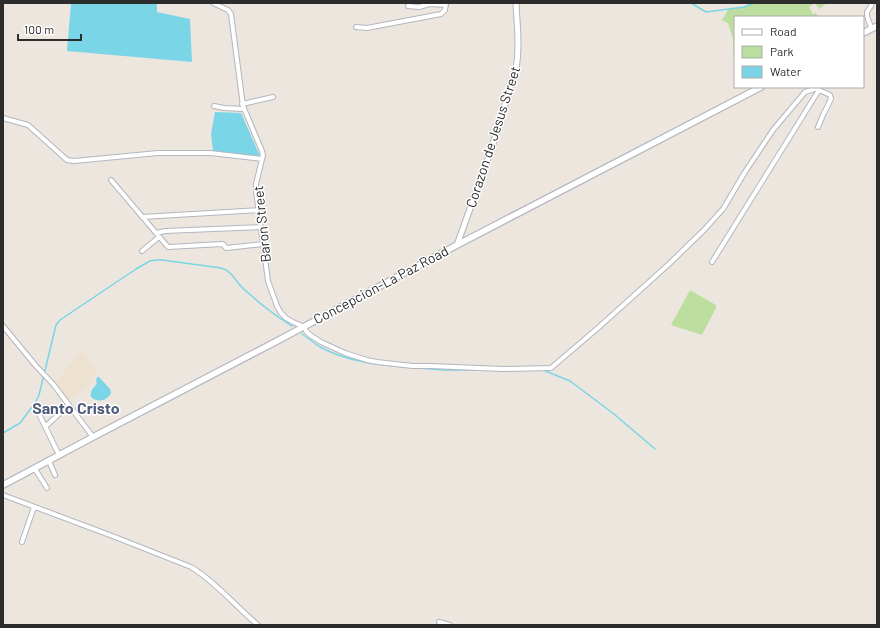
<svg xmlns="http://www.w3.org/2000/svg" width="880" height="628" viewBox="0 0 880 628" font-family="Barlow,sans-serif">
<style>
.education{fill:#ede1d0}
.green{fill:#bcdfa0}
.water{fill:#7ad5e7}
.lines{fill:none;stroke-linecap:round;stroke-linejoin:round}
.stream{stroke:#7ad5e7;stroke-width:1.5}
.minor-casing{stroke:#b3b6be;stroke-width:6}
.tertiary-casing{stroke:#b3b6be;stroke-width:7}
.secondary-casing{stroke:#b3b6be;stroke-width:8}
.minor{stroke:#fff;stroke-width:4}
.tertiary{stroke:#fff;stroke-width:5}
.secondary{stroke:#fff;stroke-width:5.5}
.labels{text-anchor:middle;stroke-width:3;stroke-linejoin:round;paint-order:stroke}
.street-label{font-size:14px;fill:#2c2c2c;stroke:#fff}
.quarter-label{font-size:16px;font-weight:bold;fill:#4f5b7a;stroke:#fff}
</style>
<rect width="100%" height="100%" fill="#ede6df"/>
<!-- education -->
<path class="education" d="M81,350L97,371L89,386L68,401L55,384Z"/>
<!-- green -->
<path class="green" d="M754,3H827L819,9L815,3L809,7L813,14L816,13L818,17H735V63H734L733,39L728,23L721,20L723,19L728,9L744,7Z
M690,290L716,305V308L702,335L671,325Z"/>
<!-- water -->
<path class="water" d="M71,3H157V12L190,19L192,62L67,51Z
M215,112L241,113L260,156L213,152L211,134Z
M97,377H99L110,389L111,393C107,401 98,403 91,397C90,391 93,388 97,384L96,381Z"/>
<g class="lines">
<!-- stream -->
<path class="stream" d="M691,3L706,12L744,7L754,3
M302,334C308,338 314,343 320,347C346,361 377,365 406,367
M418,368L444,370H474
M543,370L570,381L614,414L655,449
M3,433L20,423L35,403L39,395L56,325L60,320L136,269L150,261L156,260H162L221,268C231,271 233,277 239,284C243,289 248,293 253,297C265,308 278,317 292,326"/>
<!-- minor casing -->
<g class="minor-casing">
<path id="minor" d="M213,3L228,10L231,14L243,106L262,151L263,155L256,184V191L268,281L277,306L281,313L286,318L293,322L304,327L306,331L310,335L321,342L345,353L367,360L377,362L413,366H430L503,369L551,368L599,327L669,264L704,230L723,209L745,172L773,130L805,92L817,88
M872,3C871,7 869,9 867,12C866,17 870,24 872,29
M408,6L419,7L430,4L446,5
M356,27L367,28L441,14L445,10L446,3
M817,89L819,90L830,95L831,99L823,115L818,127
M242,104L273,97
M214,106L224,108L244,109
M3,118L28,125L67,160L74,161L158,153H210L262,159
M111,180L168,247L223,244L226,248L263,244
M142,217L259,210
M156,233L165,231L261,227
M142,251L159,237
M712,262L819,90
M3,326L36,366L53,384L93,437
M39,414L59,455
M46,426L69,405
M49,461L55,475
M35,469L47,488
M3,495L115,537L191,567C217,583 235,606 258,625
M22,542L34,507
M439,622L450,625"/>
</g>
<!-- tertiary casing -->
<g class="tertiary-casing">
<path id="tertiary" d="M457,245L492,147L516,69C520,47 517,25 516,3"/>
</g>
<!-- secondary casing -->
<g class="secondary-casing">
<path id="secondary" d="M863,33L877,26
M3,485L93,437L277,341L457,245L761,87"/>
</g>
<!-- minor -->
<use href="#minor" class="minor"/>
<!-- tertiary -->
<use href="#tertiary" class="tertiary"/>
<!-- secondary -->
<use href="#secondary" class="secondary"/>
</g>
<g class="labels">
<!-- street labels -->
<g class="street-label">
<text transform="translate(493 137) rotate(-72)" y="5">Corazon de Jesus Street</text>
<text transform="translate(262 224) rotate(-96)" y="5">Baron Street</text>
<text transform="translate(381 285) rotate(-28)" y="5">Concepcion-La Paz Road</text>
</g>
<!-- quarter labels -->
<g class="quarter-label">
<text x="76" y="414">Santo Cristo</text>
</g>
</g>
<!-- border -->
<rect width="880" height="628" fill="none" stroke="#2c2c2c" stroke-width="8"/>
<!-- legend -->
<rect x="734" y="16" width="130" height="72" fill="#ffffff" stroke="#ababab"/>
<rect x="742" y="29" width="20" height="6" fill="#ffffff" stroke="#ababab"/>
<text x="770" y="36" font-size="12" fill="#2c2c2c">Road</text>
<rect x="742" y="46" width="20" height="12" fill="#bcdfa0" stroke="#ababab"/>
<text x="770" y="56" font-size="12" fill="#2c2c2c">Park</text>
<rect x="742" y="66" width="20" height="12" fill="#7ad5e7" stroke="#ababab"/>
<text x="770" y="76" font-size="12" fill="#2c2c2c">Water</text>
<!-- scale -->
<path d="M18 34v6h63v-6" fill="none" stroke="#2c2c2c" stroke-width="2"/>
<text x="24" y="34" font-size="12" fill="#2c2c2c" stroke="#ffffff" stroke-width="3" paint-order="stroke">100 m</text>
</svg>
